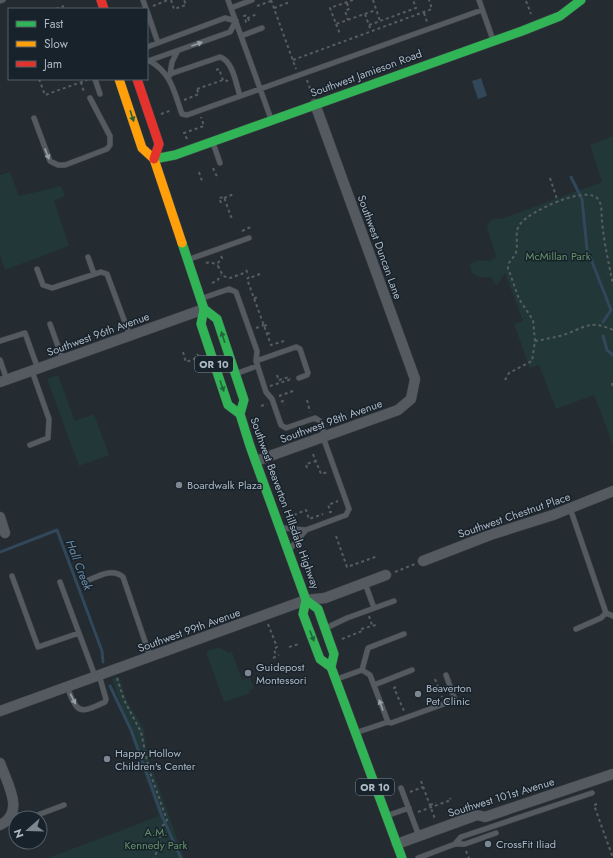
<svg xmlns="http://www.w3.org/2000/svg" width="613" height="858" viewBox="0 0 613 858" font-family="Jost,sans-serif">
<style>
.green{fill:#223737}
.water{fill:#31475a}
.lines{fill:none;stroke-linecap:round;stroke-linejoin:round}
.stream{stroke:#31475a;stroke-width:3}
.lane-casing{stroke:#42474c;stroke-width:6}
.street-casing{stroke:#42474c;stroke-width:11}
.fast-casing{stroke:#42474c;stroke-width:10}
.slow-casing{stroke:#42474c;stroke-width:10}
.jam-casing{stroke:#42474c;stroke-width:10}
.path{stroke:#575e63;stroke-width:2;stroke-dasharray:3 3;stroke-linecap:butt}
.lane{stroke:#545a60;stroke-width:5}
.street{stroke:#545a60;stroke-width:10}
.fast{stroke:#30b455;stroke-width:9}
.slow{stroke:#ff9f0a;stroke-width:9}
.jam{stroke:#e5322d;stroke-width:9}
.oneway{fill:#96a0ab}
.oneway2{fill:#23643e}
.poi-dot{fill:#7c8791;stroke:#18222b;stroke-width:1.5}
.labels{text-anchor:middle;stroke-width:3;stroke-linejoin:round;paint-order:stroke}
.shield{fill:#18222b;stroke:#808b96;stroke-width:1}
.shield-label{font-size:10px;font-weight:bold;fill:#acb8c4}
.street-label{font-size:11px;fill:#acb8c4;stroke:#18222b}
.park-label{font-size:11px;fill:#649469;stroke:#18222b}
.poi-label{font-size:11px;fill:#acb8c4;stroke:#18222b;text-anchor:start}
.water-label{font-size:12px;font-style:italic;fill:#6c8ea9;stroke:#18222b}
</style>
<rect width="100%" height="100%" fill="#242b31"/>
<!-- green -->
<path class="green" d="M613,136V445L594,395L556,409L539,365L530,368L514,324L523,321L505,273L498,284L496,285L491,277C482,278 470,278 470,265C477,259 481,260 490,261L496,257L487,227C488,221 494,217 501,219L602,182L590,145Z
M10,172L19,196L61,186L65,196L54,201L69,246L5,270L0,255V175Z
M58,375L75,421L94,414L109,455L79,466L47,379Z
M218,647L229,653L232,652L242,680L250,678L254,688L249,690L250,693L224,702L206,652Z
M119,676L127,701L144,729L147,754L184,858H48L159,816L112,679Z"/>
<!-- water -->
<path class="water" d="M481,78L487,96L478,99L472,81Z"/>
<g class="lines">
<!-- stream -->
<path class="stream" d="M571,177L582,199L587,249L611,310L603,322
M603,336L607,350L613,355
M0,552L57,530L102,651L103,662
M110,686L131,730L162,816L181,858"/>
<!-- lane casing -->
<g class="lane-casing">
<path id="lane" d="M143,0L146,9
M228,0L271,119
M479,0L493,40
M0,1L3,0
M231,8L252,0
M147,11L158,43
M241,36L262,28
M147,47L225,18L236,21L230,32L148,61
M150,61C172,74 174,92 182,114L187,115L482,10
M170,74L220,57C233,61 236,84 240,96
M170,75L172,62L177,52
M95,79L100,94
M34,118L50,161L58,165H65L107,149L110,145V136L90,98
M213,143L220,163
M88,257L94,274
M190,259L249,238
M37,269L43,285L52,288L101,272L107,274L130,336
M203,298L229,289L236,292L257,351L256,361L266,392L272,399L281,425L286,428L315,418L320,421L325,436
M50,324L63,360
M0,341L25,333L38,369
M0,360L7,380
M256,361L296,347L300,349L308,373L307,375L299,378
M238,373L257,366
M30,445L48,438L49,419L32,371
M570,508L606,613L601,618L576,629
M283,528L306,530L346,515L349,509L323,437
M290,549L306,530
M12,576L38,647L79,633
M86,581C97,577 112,567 123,577L150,656
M60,582L95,676
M365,583L374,608
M606,613L613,616
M326,628L347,618L394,601
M362,670L368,648L404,634
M337,679L362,670
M374,685L412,670
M67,687C78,714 79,714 105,702L106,699L99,675
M388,722L391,723L455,700L446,675
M358,732L388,722L370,675L362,670
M401,788L419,836
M13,815L35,816L64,805
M389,815L409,808
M455,844L461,837L592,793
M418,858L455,844H465L496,833"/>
</g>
<!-- street casing -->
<g class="street-casing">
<path id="street" d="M0,382L204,309
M256,461L398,410L411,399L415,379L315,104
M0,517L5,533
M423,561L490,535L553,515L613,491
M0,711L306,600L325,598L386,575
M0,763C7,783 26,813 0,825
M397,844L477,815L485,817L613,774"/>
</g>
<!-- fast casing -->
<g class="fast-casing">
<path id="fast" d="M154,159L175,155L522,31L560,16L581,0
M182,243L204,309L201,324L228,405L240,414
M204,309L217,319L244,400L240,414L250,446L306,600L318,609L334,654L331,667
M306,600L303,614L320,659L331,667L402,858"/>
</g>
<!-- slow casing -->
<g class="slow-casing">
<path id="slow" d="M119,79L142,148L154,159L182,243"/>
</g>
<!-- jam casing -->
<g class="jam-casing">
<path id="jam" d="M101,0L104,9
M137,79L159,144L154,159"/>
</g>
<!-- path -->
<path class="path" d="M171,0L174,9L186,5L184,0
M271,0L296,69
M353,0L330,8L336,24L376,10
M373,0L380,21
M526,1L531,14
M347,3L349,9L345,11L348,20
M153,6L168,0
M257,6L271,1
M274,8L290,2
M56,9L64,6
M424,13L427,22
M365,14L371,31
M248,18L249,21L246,22L244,16L247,15L248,18L257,14
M336,24L340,34
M369,25L416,8L413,0
M293,60L432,9L429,0
M216,70L219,69L223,80
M39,79L45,95L87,80
M307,80L312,94
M81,82L84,92
M197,89L223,80L228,81
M184,100L199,94L196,87
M161,114L172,110
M187,139L184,133L204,126L201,117
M213,168L218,179
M199,172L202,181
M550,178L558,202
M224,198L234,194
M221,203L219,198L224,197L231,217L234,216
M242,231L253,226
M221,256L222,258L217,264L223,276L230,278L247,272L246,269
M206,263L210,262L218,265
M260,274L252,277L250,276L247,279L271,345L284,341
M212,283L217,281L221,275
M254,298L259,297
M264,326L269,324
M256,328L264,325
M267,334L272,332
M535,341C546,339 558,337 569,333C588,325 593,321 613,330
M183,352L186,362L194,359L198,354
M277,375L279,381
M279,380L289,377L290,379
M505,380L509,373L532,361L535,341L533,320L519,299L508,268C508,260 514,259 516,252C519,242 513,232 521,223C531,211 584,186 597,198C603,204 601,214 602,221C604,243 609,264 613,285
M612,383L613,388
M270,386L292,379
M279,396L296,390
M307,400L310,412
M281,402L283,401L284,405
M261,406L267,404
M313,454L321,474L328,472
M307,468L306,464L316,461
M329,512H331L328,505L338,501
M294,515L306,510L309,519L323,514
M336,536L347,567L378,556
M395,572L415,564
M369,616L372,625
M268,624L277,647L274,649L276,656
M342,639L362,631L361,629L376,625
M289,647L299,644L300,645
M273,658L279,655
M117,678L124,700L141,732L149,770L167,820L161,828L159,847L154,858
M435,679L442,697
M396,687L394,688L404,711
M421,781L435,819
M410,792L423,787
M597,804L594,805L613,858
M430,805L436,803
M418,812L451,800L450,798
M466,851L469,858"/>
<!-- lane -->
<use href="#lane" class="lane"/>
<!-- street -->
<use href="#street" class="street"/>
<!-- fast -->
<use href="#fast" class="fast"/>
<!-- slow -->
<use href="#slow" class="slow"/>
<!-- jam -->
<use href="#jam" class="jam"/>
</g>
<!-- one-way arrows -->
<defs><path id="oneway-solid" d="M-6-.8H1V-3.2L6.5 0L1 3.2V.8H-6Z"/></defs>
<g class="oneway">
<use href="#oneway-solid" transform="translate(197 44) rotate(-20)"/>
<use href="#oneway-solid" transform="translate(47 154) rotate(69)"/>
<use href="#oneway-solid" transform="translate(73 699) rotate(63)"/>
<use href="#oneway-solid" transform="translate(381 705) rotate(-110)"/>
</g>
<g class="oneway2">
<use href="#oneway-solid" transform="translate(132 116) rotate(72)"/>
<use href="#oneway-solid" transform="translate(223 337) rotate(-108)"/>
<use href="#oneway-solid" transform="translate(222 386) rotate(71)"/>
<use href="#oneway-solid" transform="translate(312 636) rotate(69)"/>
</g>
<!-- markers -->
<g class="poi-dot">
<circle cx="179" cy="485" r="4"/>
<circle cx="248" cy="673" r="4"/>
<circle cx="418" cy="694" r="4"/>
<circle cx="107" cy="759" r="4"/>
<circle cx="488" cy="844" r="4"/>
</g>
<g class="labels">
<!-- shield labels -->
<g class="shield">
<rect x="195" y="356" width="38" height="16" rx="3"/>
<rect x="356" y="779" width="38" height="16" rx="3"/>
</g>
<g class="shield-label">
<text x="214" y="368">OR 10</text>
<text x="375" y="791">OR 10</text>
</g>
<!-- street labels -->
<g class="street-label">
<text transform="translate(366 73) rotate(-20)" y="4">Southwest Jamieson Road</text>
<text transform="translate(380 247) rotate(70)" y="4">Southwest Duncan Lane</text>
<text transform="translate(98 334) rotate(-20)" y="4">Southwest 96th Avenue</text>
<text transform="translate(331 421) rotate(-20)" y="4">Southwest 98th Avenue</text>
<text transform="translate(285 503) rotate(70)" y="4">Southwest Beaverton Hillsdale Highway</text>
<text transform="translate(514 515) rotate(-19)" y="4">Southwest Chestnut Place</text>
<text transform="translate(189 630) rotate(-20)" y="4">Southwest 99th Avenue</text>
<text transform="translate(501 797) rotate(-17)" y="4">Southwest 101st Avenue</text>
</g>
<!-- park labels -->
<g class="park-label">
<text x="558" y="260">McMillan Park</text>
<text x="156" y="836">A.M.<tspan x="156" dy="13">Kennedy Park</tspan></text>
</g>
<!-- poi labels -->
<g class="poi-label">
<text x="187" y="489">Boardwalk Plaza</text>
<text x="256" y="671">Guidepost<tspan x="256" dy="13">Montessori</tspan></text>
<text x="426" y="692">Beaverton<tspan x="426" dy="13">Pet Clinic</tspan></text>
<text x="115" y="757">Happy Hollow<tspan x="115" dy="13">Children's Center</tspan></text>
<text x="496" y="848">CrossFit Iliad</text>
</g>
<!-- water labels -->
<g class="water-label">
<text transform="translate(79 565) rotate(69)" y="4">Hall Creek</text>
</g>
</g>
<!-- legend -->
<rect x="8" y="8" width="140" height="72" fill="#18222b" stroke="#535e68"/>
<rect x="16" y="21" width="20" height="6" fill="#30b455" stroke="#535e68"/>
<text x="44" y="28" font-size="12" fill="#acb8c4">Fast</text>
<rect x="16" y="41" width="20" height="6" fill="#ff9f0a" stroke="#535e68"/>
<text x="44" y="48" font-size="12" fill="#acb8c4">Slow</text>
<rect x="16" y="61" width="20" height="6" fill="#e5322d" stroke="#535e68"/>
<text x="44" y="68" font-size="12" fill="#acb8c4">Jam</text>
<!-- north arrow -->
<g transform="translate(28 830) rotate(250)"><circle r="19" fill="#18222b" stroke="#535e68"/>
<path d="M0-3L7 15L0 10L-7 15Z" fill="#7c8791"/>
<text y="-6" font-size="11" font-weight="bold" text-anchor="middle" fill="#acb8c4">N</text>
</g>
</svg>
